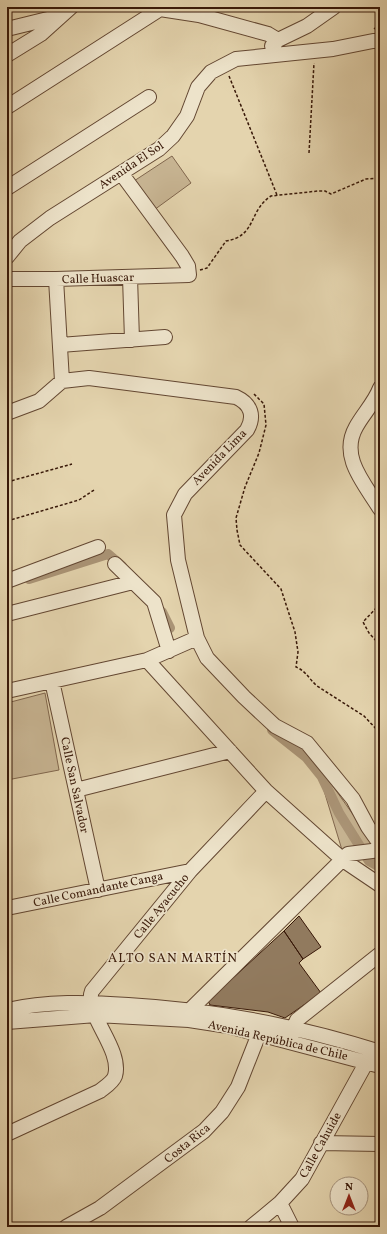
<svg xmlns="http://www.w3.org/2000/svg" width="387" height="1234" viewBox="0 0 387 1234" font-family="Vollkorn,serif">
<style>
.green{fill:#c7b492;stroke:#80664d}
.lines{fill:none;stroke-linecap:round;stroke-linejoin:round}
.canal{stroke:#aa9476;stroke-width:10}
.building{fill:#917a5e;stroke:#381808}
.minor-casing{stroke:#634732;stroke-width:16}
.path{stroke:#381808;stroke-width:1.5;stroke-dasharray:3 2;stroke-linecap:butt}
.minor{stroke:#ede3ca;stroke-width:14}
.labels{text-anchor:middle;stroke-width:3.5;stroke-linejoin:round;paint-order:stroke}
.street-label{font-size:12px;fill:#381808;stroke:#ede3ca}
.neighbourhood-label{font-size:13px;letter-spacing:1px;fill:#381808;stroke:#ede3ca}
</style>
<rect width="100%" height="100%" fill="#e4d4ae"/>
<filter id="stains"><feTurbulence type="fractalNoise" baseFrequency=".005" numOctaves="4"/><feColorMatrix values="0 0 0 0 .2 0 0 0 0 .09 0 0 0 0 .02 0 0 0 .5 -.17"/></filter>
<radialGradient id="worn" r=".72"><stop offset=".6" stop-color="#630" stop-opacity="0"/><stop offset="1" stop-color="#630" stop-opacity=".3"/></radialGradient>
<!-- green -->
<path class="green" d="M172,156L191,183L154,210L134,181Z
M45,693L59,770L7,780V703Z
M315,761L374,844L342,850Z"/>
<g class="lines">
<!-- canal -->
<path class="canal" d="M29,579L108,554L122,566
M162,612L170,628
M272,730L306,757L322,777L339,813L369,861L380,867"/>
</g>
<!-- building -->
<path class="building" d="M299,916L321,947L303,959L284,931Z
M284,931L303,959L299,963L321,993L285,1018L268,1012L210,1005L208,1001Z"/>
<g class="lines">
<!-- minor casing -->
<g class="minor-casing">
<path id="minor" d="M7,29L60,16
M272,46L278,40L307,26L334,7
M7,55L41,34L71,7
M7,107L160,9L199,15L268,34L278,40
M7,188L149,97
M7,257L20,241L50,218L159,149L173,136L187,116L198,87L211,72L236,59L333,49L373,41H380
M130,277L132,340
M7,279H56L189,275L188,266L182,256L121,173
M56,279L62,381
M60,345L165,337
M380,388C375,402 363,414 356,427C339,457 365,484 380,509
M7,413L39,401L62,381L89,378L236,397C251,404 255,416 247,430L185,494L174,515L178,560L197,638L207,658L244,697L275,726L307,743L353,799L368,827L380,844
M115,564L154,602L169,651
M7,581L98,547
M7,614L133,582
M147,660L266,791L343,860L380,885
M52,681L98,890
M7,691L147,660L197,638
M76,790L230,751
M7,908L190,871
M7,1010C47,1001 88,1002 128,1005C214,1010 298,1026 380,1052
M190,1016L191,1009L348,854L380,850
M7,1022L96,1015L189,1020L228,1026L380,1066
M290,1036L297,1020L380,954
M7,1134L100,1091C105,1087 113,1082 115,1076C123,1049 83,1013 92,991L190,871L266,791
M321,1143L380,1144
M280,1203L292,1227
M66,1227L100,1208L204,1131L222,1112L238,1087L262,1026
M251,1227L280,1203L302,1179L371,1054"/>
</g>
<!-- path -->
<path class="path" d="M374,29L380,24
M229,76L277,195
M309,153L314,63
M200,270L207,268L226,241C257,236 248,211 271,196L318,191H325L331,194L366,179L380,178
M254,394L264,404L266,425L259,453L245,487L236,518L237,530L240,545L281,589L295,632L298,652L296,667C306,671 309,679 317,686L364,716L380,733
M7,482L72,464
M7,521L79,500L94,490
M380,604L363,622L369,633L380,645"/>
<!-- minor -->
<use href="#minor" class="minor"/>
</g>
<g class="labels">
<!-- street labels -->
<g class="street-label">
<text transform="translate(131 165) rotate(-34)" y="4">Avenida El Sol</text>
<text transform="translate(98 278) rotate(-2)" y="4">Calle Huascar</text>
<text transform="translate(219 457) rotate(-46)" y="4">Avenida Lima</text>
<text transform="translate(75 785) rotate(78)" y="4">Calle San Salvador</text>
<text transform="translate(98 889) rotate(-12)" y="4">Calle Comandante Canga</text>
<text transform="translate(161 906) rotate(-51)" y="4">Calle Ayacucho</text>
<text transform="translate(278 1040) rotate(13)" y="4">Avenida República de Chile</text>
<text transform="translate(187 1143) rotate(-39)" y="4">Costa Rica</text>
<text transform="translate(320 1145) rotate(-61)" y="4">Calle Cahuide</text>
</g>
<!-- neighbourhood labels -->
<g class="neighbourhood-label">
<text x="173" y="962">ALTO SAN MARTÍN</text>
</g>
</g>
<!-- margin -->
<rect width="387" height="1234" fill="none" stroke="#e4d4ae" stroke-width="24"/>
<rect x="8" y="8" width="371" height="1218" fill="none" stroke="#381808" stroke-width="2"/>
<rect x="12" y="12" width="363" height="1210" fill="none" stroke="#381808"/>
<!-- north arrow -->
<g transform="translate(349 1196)"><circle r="19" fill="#ede3ca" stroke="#a5927c"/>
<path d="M0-3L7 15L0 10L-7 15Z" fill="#8f2418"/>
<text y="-6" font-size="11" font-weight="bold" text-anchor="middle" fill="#381808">N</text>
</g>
<rect width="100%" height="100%" filter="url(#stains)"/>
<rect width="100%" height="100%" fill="url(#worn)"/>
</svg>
